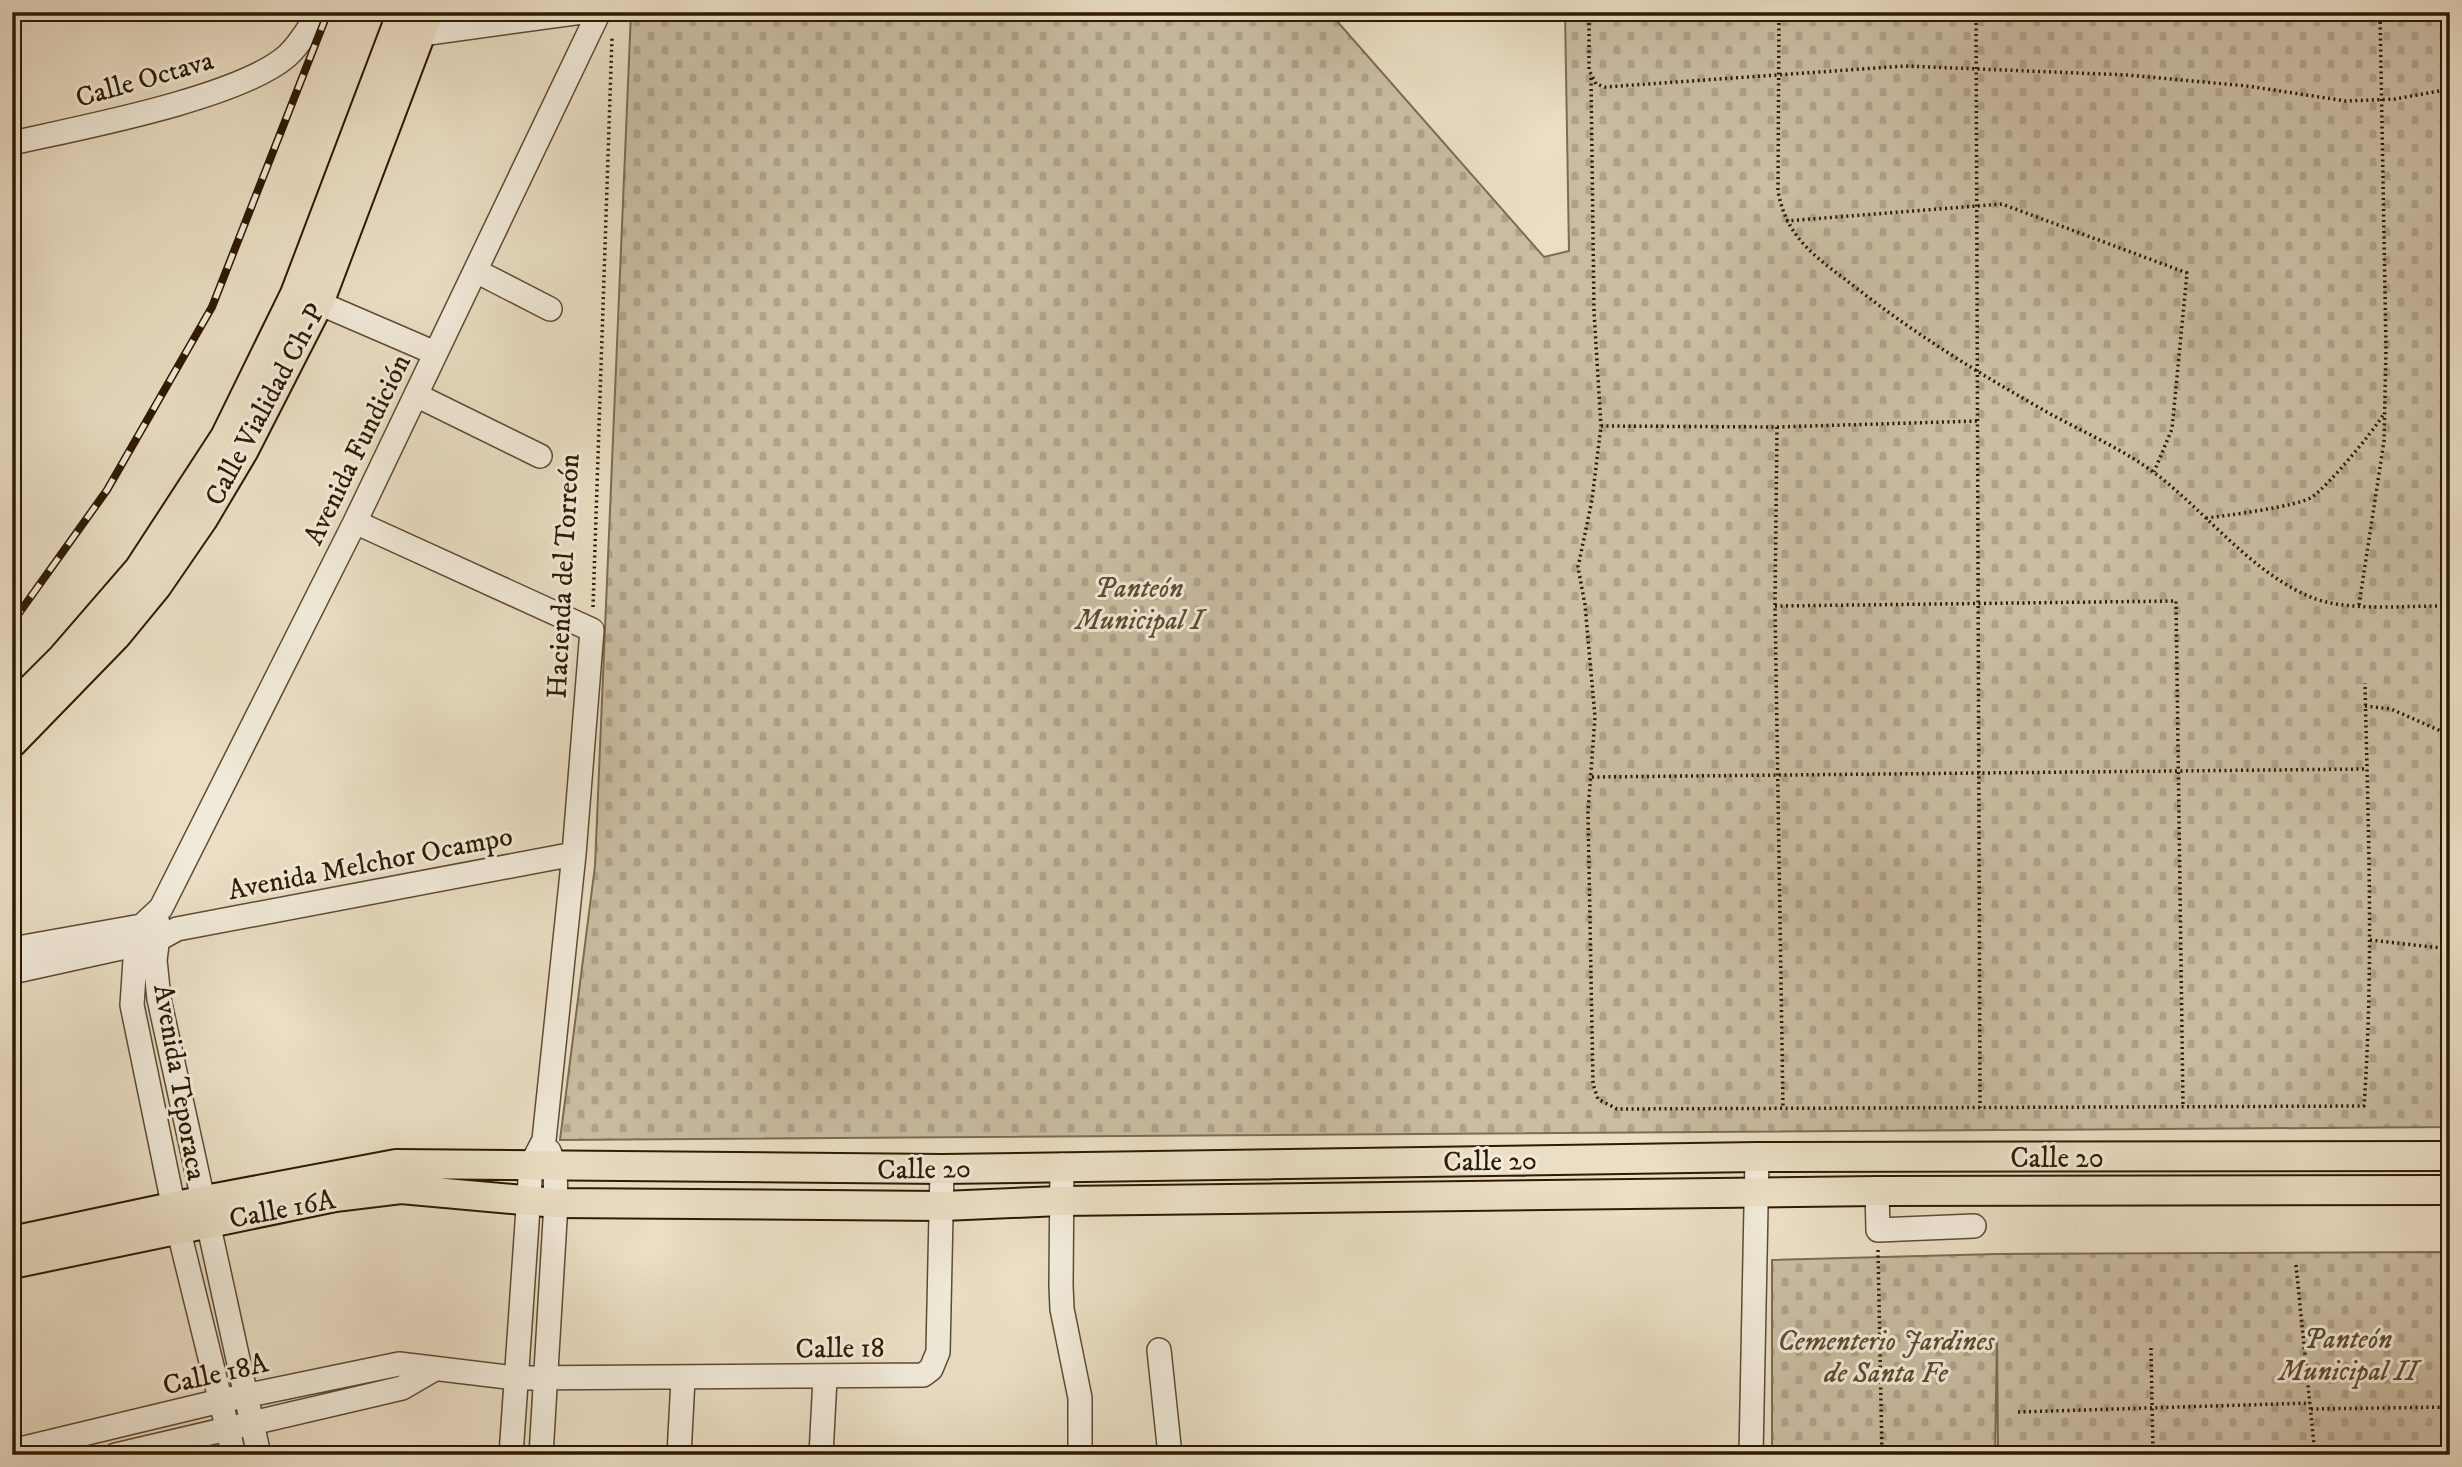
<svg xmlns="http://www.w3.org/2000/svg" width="2462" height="1467" viewBox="0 0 2462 1467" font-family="'IM FELL DW Pica',serif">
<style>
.cemetery{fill:url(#cemetery-stones);stroke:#7c6c52;stroke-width:2}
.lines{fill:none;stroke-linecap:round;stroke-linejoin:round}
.minor-casing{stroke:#5d4b32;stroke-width:26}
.major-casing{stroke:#2e1a02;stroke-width:32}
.path{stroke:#2e1a02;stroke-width:3.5;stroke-dasharray:2 3.5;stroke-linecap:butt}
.minor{stroke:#f1ead9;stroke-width:23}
.major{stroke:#eadec4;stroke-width:28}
.rail-casing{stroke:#2e1a02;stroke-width:8}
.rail{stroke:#f1ead9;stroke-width:5;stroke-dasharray:16;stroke-linecap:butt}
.labels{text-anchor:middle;stroke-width:6;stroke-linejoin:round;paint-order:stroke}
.street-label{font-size:28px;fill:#2e1a02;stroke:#f1ead9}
.park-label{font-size:28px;font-style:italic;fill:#5d4b32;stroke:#f1ead9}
</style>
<defs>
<pattern id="cemetery-stones" width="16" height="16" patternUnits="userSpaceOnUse" patternTransform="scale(1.75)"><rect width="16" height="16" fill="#cabda3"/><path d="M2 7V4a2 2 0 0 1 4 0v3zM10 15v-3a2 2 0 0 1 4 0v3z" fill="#aea28b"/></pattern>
</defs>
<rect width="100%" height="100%" fill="#eadec4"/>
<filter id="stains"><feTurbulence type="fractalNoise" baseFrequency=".00286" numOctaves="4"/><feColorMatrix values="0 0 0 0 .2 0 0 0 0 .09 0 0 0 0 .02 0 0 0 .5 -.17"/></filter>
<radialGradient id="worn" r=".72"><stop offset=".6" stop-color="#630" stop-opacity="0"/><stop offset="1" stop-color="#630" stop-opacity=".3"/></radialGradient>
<!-- cemetery -->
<path class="cemetery" d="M631,12H1329L1544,257L1569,251L1565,12H2450V1127L560,1140L595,866Z
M2450,1252V1455H1998L1997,1339L1995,1455H1772V1260L1997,1254Z"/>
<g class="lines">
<!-- minor casing -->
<g class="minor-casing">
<path id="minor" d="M407,36L582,12
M12,143C79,128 239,98 287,56C300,44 310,27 319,12
M476,271L550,309
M305,297L435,353
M416,395L540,456
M355,522L592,630L574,854L544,1140L531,1165L511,1455
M159,929L155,960L159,999L259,1455
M12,949L158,923
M12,972L157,940L177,929L574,854
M1062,1165L1061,1285L1062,1309L1080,1398V1455
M1877,1191L1878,1230L1974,1226
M1159,1350L1170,1455
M12,1451L220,1401L399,1364L515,1378L923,1375L931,1369L938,1352L942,1169
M116,1455L402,1388L433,1370
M234,1455L178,1228L132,1005L136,945L145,923L161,908L355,522L599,12
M541,1455L556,1203L555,1167L549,1151
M679,1455L683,1379
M821,1455L825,1378
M1751,1455L1757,1157"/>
</g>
<!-- major casing -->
<g class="major-casing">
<path id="major" d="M12,708L62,658L139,569L225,437L295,294L402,12
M12,743L116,636L157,586L203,519L244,450L319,303L429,12
M12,1241L205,1200L396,1164L942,1169L1757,1157L2450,1156
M12,1264L335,1197L401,1189L556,1203L943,1206L1060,1201L1877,1191L2450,1190"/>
</g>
<!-- path -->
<path class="path" d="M1589,12V70L1596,84L1605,87L1905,66L2127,75L2247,86L2346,101L2395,99L2450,89
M1779,12L1778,191C1787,242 1821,260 1859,290C1918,336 1980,374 2045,411C2081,431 2123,449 2156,474C2207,513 2248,569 2308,596C2346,613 2408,605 2450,606
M1976,12L1980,1108
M1591,78L1594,312L1601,426L1592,500L1578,567L1585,605L1595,717L1588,812L1593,1084L1598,1099L1617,1109L2364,1106C2374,965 2368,824 2365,683
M1786,221L2002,204L2187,273L2172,429L2154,472
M1601,426L1777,427L1977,421
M1777,427L1775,606L1783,1108
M2206,518C2224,516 2300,506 2312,497C2328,486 2373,432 2383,415
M2359,605L2384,441L2386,348L2380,12
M1775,606L2176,601L2183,1107
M593,607L612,37
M2365,706L2391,709L2450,735
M1592,777L2367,769
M2370,940L2450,949
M1878,1250L1882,1455
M2296,1265L2315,1455
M2151,1348L2153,1455
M2311,1409L2450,1407
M2018,1412L2310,1403"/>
<!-- minor -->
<use href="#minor" class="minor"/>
<!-- major -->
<use href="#major" class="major"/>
<!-- rail casing -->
<g class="rail-casing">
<path id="rail" d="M12,623L107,490L212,307L328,12"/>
</g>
<!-- rail -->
<use href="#rail" class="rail"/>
</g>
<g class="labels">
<!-- street labels -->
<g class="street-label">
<text transform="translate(144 78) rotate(-16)" y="10">Calle Octava</text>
<text transform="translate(264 404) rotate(-62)" y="10">Calle Vialidad Ch-P</text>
<text transform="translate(356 449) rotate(-64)" y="10">Avenida Fundición</text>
<text transform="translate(562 576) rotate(-87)" y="10">Hacienda del Torreón</text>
<text transform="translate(370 862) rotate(-11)" y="10">Avenida Melchor Ocampo</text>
<text transform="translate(181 1082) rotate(80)" y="10">Avenida Teporaca</text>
<text x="2057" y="1167">Calle 20</text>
<text transform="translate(1490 1160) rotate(-1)" y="10">Calle 20</text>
<text transform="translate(924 1168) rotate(-1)" y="10">Calle 20</text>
<text transform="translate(282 1208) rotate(-11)" y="10">Calle 16A</text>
<text transform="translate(840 1347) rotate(-1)" y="10">Calle 18</text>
<text transform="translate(215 1373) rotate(-13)" y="10">Calle 18A</text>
</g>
<!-- park labels -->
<g class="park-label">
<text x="1139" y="597">Panteón<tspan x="1139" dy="32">Municipal I</tspan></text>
<text x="2348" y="1348">Panteón<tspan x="2348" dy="32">Municipal II</tspan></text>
<text x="1886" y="1350">Cementerio Jardines<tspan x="1886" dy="32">de Santa Fe</tspan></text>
</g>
</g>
<!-- margin -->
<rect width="2462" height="1467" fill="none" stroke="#eadec4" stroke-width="42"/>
<rect x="14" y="14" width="2434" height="1439" fill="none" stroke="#2e1a02" stroke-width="3.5"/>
<rect x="21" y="21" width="2420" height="1425" fill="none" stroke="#2e1a02" stroke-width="2"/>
<rect width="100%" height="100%" filter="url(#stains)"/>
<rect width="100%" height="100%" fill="url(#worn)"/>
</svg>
